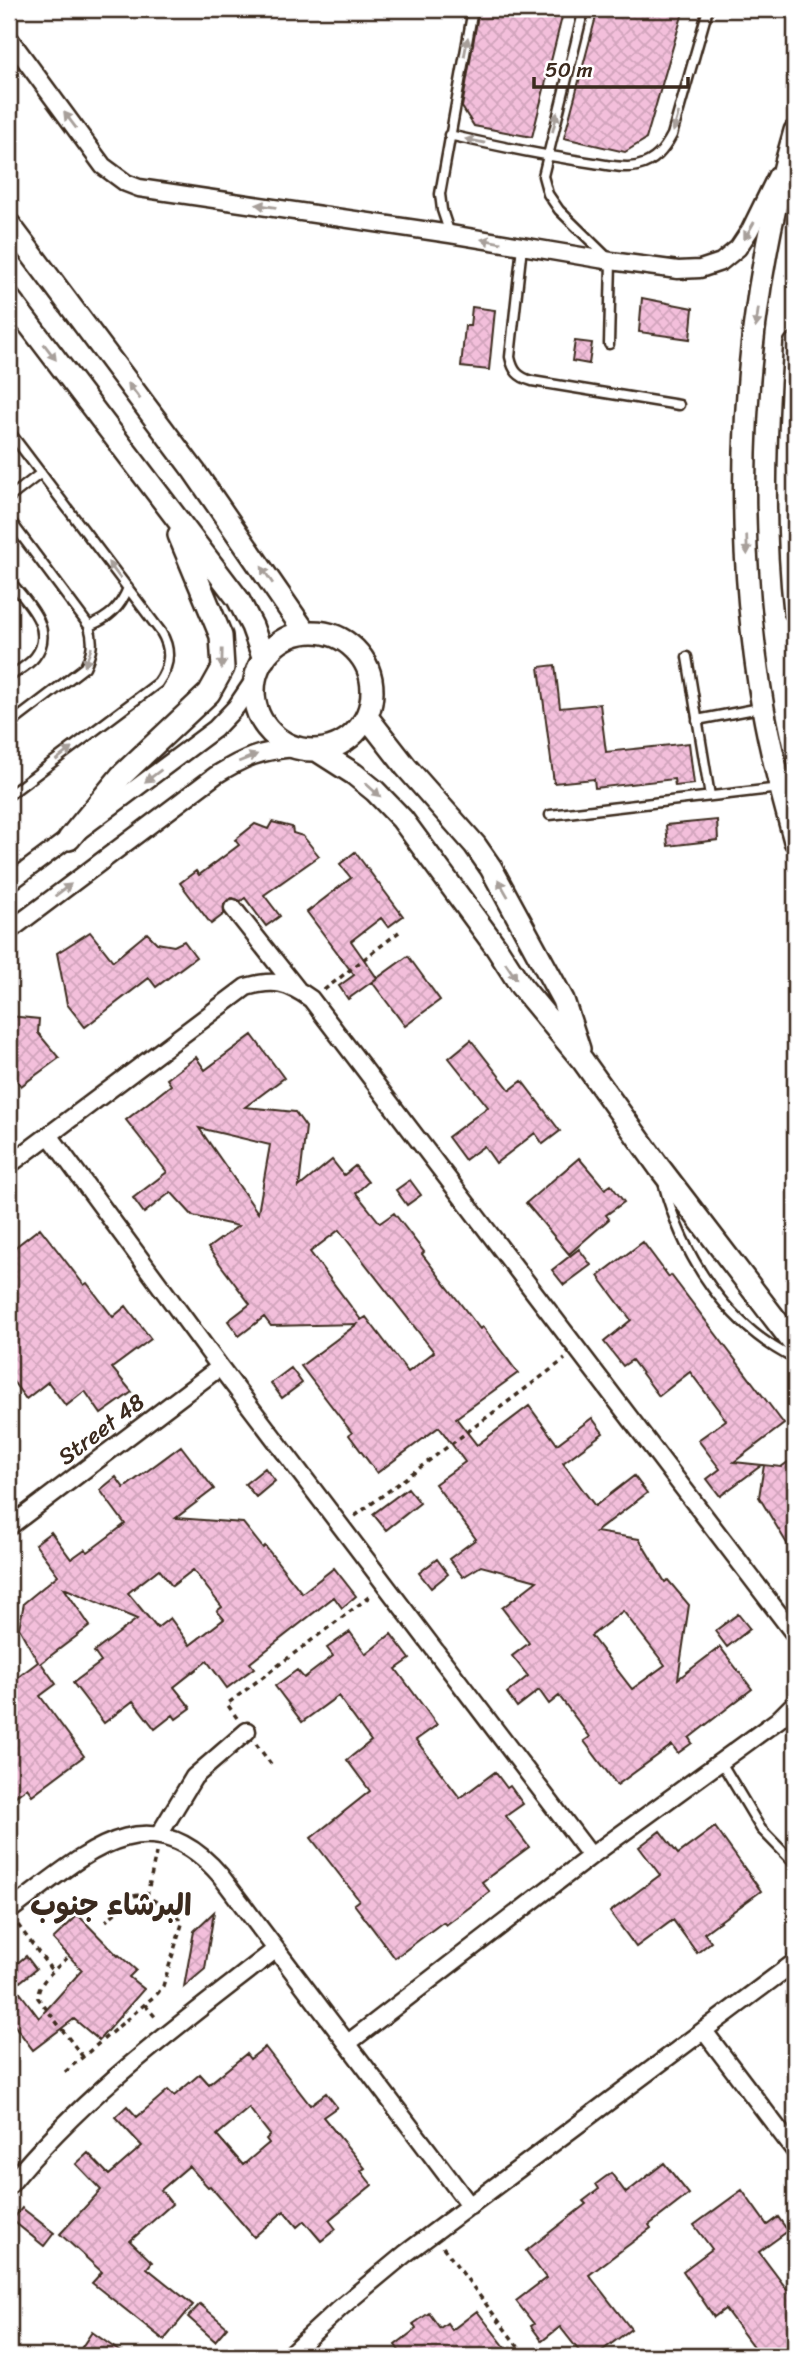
<svg xmlns="http://www.w3.org/2000/svg" width="804" height="2365" viewBox="0 0 804 2365" font-family="Sriracha,'Playpen Sans Arabic',sans-serif">
<style>
.building{fill:url(#building-cross-hatch);stroke:#3b2a1e;stroke-width:2;fill-rule:evenodd}
.lines{fill:none;stroke-linecap:round;stroke-linejoin:round}
.service-casing{stroke:#3b2a1e;stroke-width:13}
.minor-casing{stroke:#3b2a1e;stroke-width:21}
.tertiary-casing{stroke:#3b2a1e;stroke-width:26}
.path{stroke:#3b2a1e;stroke-width:3.5;stroke-dasharray:5 5;stroke-linecap:butt}
.service{stroke:#fff;stroke-width:8}
.minor{stroke:#fff;stroke-width:16}
.tertiary{stroke:#fff;stroke-width:21}
.oneway{fill:#a79f9a}
.labels{text-anchor:middle;stroke-width:5;stroke-linejoin:round;paint-order:stroke}
.street-label{font-size:23px;fill:#3b2a1e;stroke:#fff}
.district-label{font-size:30px;font-weight:bold;fill:#3b2a1e;stroke:#fff}
</style>
<defs>
<pattern id="building-cross-hatch" width="8" height="8" patternUnits="userSpaceOnUse" patternTransform="scale(1.75)"><rect width="8" height="8" fill="#f3bfdb"/><path d="M0 0l8 8M0 8l8-8" fill="none" stroke="#d1a4bc"/></pattern>
</defs>
<rect width="100%" height="100%" fill="#fff"/>
<filter id="ink" filterUnits="userSpaceOnUse"><feTurbulence type="fractalNoise" baseFrequency=".0143" numOctaves="2"/><feDisplacementMap in="SourceGraphic" scale="14" xChannelSelector="R" yChannelSelector="G"/><feConvolveMatrix kernelMatrix="1 2 1 2 8 2 1 2 1" color-interpolation-filters="sRGB"/></filter>
<g filter="url(#ink)">
<!-- building -->
<path class="building" d="M479,9H564L532,137L474,126L462,107Z
M598,9H684L646,139L625,152L564,138Z
M642,298L693,308L690,339L639,332Z
M472,307L495,310L489,370L461,367L465,326H470Z
M575,341L592,343L589,364L572,361Z
M555,665L560,708L600,704L606,752L689,743L694,784L675,786L674,779L595,788L594,779L554,783L539,667Z
M717,820L718,840L668,846L666,825Z
M272,822L292,827L293,833L303,836L319,856L264,895L280,916L266,926L245,898L241,901L232,898L224,904V914L211,924L180,883L196,871L199,875L239,845L235,840L255,824L268,829Z
M355,852L403,916L388,927L381,918L351,941L377,978L348,999L339,986L354,975L307,912L351,878L340,864Z
M90,932L113,961L147,933L157,943L174,946L184,941L196,957L156,987L149,978L85,1027L67,1004L57,953Z
M408,956L440,1000L405,1026L372,982Z
M9,1016L39,1019L38,1033L59,1058L21,1086L9,1070Z
M252,1035L284,1078L245,1107L295,1112L306,1127L299,1187L332,1160L344,1175L355,1166L368,1182L356,1193L380,1223L394,1213L424,1252L422,1254L480,1329L483,1327L518,1373L456,1418L477,1445L529,1406L557,1444L592,1418L603,1433L563,1463L595,1506L634,1476L647,1493L596,1532L639,1539L665,1582L668,1580L689,1605L678,1679L720,1647L752,1689L689,1738L692,1743L678,1753L672,1745L617,1785L584,1741L590,1737L559,1696L549,1704L539,1690L517,1707L507,1693L528,1676L512,1656L529,1643L502,1608L537,1581L481,1566L463,1577L449,1559L476,1539L435,1484L465,1462L439,1427L377,1473L349,1435L352,1433L301,1366L357,1324L271,1326L264,1317L239,1336L228,1321L250,1304L208,1248L238,1226L193,1216L171,1192L144,1213L133,1198L167,1172L126,1120L171,1085L167,1079L196,1057L205,1070ZM199,1128L270,1145L258,1213ZM339,1230L434,1352L408,1372L366,1317L361,1320L310,1252ZM623,1611L665,1665L632,1689L591,1636Z
M471,1040L510,1090L522,1081L560,1131L543,1144L535,1133L496,1163L484,1146L465,1160L448,1137L488,1107L449,1058Z
M579,1158L605,1189L611,1185L624,1202L606,1215L609,1219L569,1254L526,1203Z
M410,1180L421,1195L407,1205L396,1190Z
M40,1228L84,1285L87,1283L113,1317L126,1306L151,1339L112,1368L132,1392L101,1414L85,1391L66,1406L48,1382L26,1399L9,1376V1252Z
M643,1242L669,1277L671,1275L784,1424L734,1462L762,1465L720,1496L707,1479L720,1469L698,1440L726,1420L690,1372L659,1396L632,1360L623,1366L604,1342L631,1320L598,1276Z
M579,1249L591,1265L564,1285L552,1270Z
M291,1368L302,1383L282,1398L271,1383Z
M181,1446L214,1489L176,1518L243,1523L263,1548L265,1546L302,1593L334,1568L356,1596L342,1608L334,1597L250,1663L254,1668L227,1688L207,1661L174,1687L191,1708L176,1719L173,1715L155,1729L133,1701L104,1723L73,1683L101,1662L94,1652L137,1619L64,1588L90,1626L41,1663L56,1684L40,1696L84,1756L32,1795L27,1788L9,1801V1684L38,1662L19,1628L24,1603L58,1575L35,1544L51,1532L71,1559L85,1549L88,1552L125,1524L100,1490L116,1477L124,1488ZM159,1569L172,1586L193,1570L222,1607L217,1611L224,1619L190,1645L170,1618L157,1628L128,1593Z
M795,1457V1557L759,1497L764,1465L781,1467Z
M265,1468L275,1481L256,1497L245,1484Z
M408,1488L420,1503L386,1530L373,1514Z
M437,1559L448,1574L431,1588L419,1573Z
M738,1614L750,1629L727,1647L715,1631Z
M350,1632L366,1654L391,1634L410,1659L396,1669L437,1725L416,1740L460,1798L495,1772L507,1788L510,1786L523,1804L506,1816L529,1847L482,1882L490,1892L446,1925L443,1922L395,1958L354,1904L359,1900L311,1838L370,1791L347,1760L371,1741L338,1696L302,1722L275,1686L297,1670L304,1678L333,1656L327,1648Z
M715,1827L761,1891L704,1933L711,1942L697,1953L673,1920L636,1947L610,1912L660,1875L639,1847L660,1831L678,1854Z
M214,1912L205,1969L184,1987L194,1931Z
M78,1915L118,1956L119,1955L136,1970L129,1977L144,1989L99,2040L74,2019L33,2050L9,2018V1970L26,1956L36,1969L15,1986L39,2018L82,1970L53,1939Z
M265,2047L310,2105L326,2093L337,2107L323,2117L365,2168L361,2171L372,2185L329,2220L336,2229L321,2241L304,2221L297,2227L284,2211L254,2237L210,2186L208,2187L189,2166L161,2190L172,2204L130,2241L152,2262L147,2268L193,2305L164,2340L92,2283L102,2272L60,2234L101,2190L76,2164L88,2153L109,2175L142,2146L115,2117L127,2106L137,2117L168,2090L174,2096L200,2074L209,2084L246,2054L250,2059ZM249,2108L270,2135L266,2139L269,2143L243,2165L217,2135Z
M664,2163L689,2194L649,2225L651,2228L589,2275L631,2329L595,2356H583L560,2327L542,2341L531,2326L534,2324L516,2301L546,2278L526,2251L586,2204L583,2201L599,2189L596,2184L611,2173L626,2193Z
M742,2190L767,2225L778,2217L788,2231L759,2252L795,2300V2356H760L725,2309L714,2317L683,2271L712,2249L694,2225Z
M22,2208L54,2233L44,2246L12,2220Z
M200,2304L227,2327L215,2341L188,2317Z
M477,2311L512,2356H403L395,2345L416,2329L413,2324L429,2313L440,2328L447,2323L452,2330Z
M92,2332L126,2356H76Z"/>
<g class="lines">
<!-- service casing -->
<g class="service-casing">
<path id="service" d="M584,9L543,176L548,194L559,210L611,261L609,344
M449,135C497,146 545,156 594,163C607,165 624,169 637,166C655,162 664,150 672,135L708,9
M450,234L442,210L440,194L473,9
M522,246L510,357C513,371 518,377 532,381L679,405
M9,431L161,632C172,650 170,666 158,683L9,795
M9,498L41,473
M9,519L89,626C94,642 92,652 85,667L9,725
M9,580C25,600 57,629 35,657C29,665 17,671 9,677
M89,626C109,618 120,608 128,588
M687,657L710,796
M697,720L760,708
M550,815L780,788
M664,1186C683,1257 727,1326 795,1359
M721,1762L761,1829L795,1864"/>
</g>
<!-- minor casing -->
<g class="minor-casing">
<path id="minor" d="M9,38L103,166L126,183L139,188L450,234L611,261L678,270L700,269L721,262L738,248L750,230L777,175
M9,883L215,729L236,707L255,679
M233,908L297,989
M9,931L216,775C245,757 260,751 295,748
M49,1135L220,1367L591,1856
M9,1165L246,987C274,979 288,982 311,999L795,1635
M9,1527L220,1367
M159,1835L194,1777L247,1731
M9,1911C77,1862 145,1788 220,1875L470,2206
M704,2031L795,2151
M348,2043L591,1856L778,1720L795,1703
M9,2186C84,2093 182,2023 275,1950
M288,2356L340,2308L405,2254L795,1962"/>
</g>
<!-- tertiary casing -->
<g class="tertiary-casing">
<path id="tertiary" d="M795,131C740,316 731,518 763,708C771,753 783,797 795,841
M9,224L194,471L305,632
M9,298L238,599L252,626L264,659
M795,344C789,433 785,522 795,611
M254 691a59 59 0 1 1 118 0a59 59 0 1 1-118 0Z
M367,717L406,767L475,845L491,868L563,1000L579,1049
M318,751L354,774L375,791L402,819L496,947L521,986L583,1061L659,1167L795,1345
M69,839L121,776L209,693L223,668L221,636L179,535"/>
</g>
<!-- path -->
<path class="path" d="M324,990L399,932
M355,1516L565,1359
M237,1718L227,1704L373,1594
M256,1744L271,1764
M147,1896L156,1853
M18,1925L53,1972
M67,1958C56,1969 37,1982 38,1998L83,2057
M145,2005L157,2019
M65,2072L158,1993L163,1986L182,1924L175,1913L143,1894L134,1896L106,1921
M443,2247L525,2356"/>
<!-- service -->
<use href="#service" class="service"/>
<!-- minor -->
<use href="#minor" class="minor"/>
<!-- tertiary -->
<use href="#tertiary" class="tertiary"/>
</g>
<!-- one-way arrows -->
<defs><path id="oneway-solid" d="M-6-.8H1V-3.2L6.5 0L1 3.2V.8H-6Z" transform="scale(1.75)"/></defs>
<g class="oneway">
<use href="#oneway-solid" transform="translate(466 47) rotate(-79)"/>
<use href="#oneway-solid" transform="translate(70 120) rotate(-127)"/>
<use href="#oneway-solid" transform="translate(555 122) rotate(-76)"/>
<use href="#oneway-solid" transform="translate(676 122) rotate(106)"/>
<use href="#oneway-solid" transform="translate(475 141) rotate(-168)"/>
<use href="#oneway-solid" transform="translate(266 206) rotate(-172)"/>
<use href="#oneway-solid" transform="translate(749 231) rotate(120)"/>
<use href="#oneway-solid" transform="translate(491 241) rotate(-170)"/>
<use href="#oneway-solid" transform="translate(757 318) rotate(98)"/>
<use href="#oneway-solid" transform="translate(50 352) rotate(53)"/>
<use href="#oneway-solid" transform="translate(134 391) rotate(-127)"/>
<use href="#oneway-solid" transform="translate(747 545) rotate(88)"/>
<use href="#oneway-solid" transform="translate(114 570) rotate(-127)"/>
<use href="#oneway-solid" transform="translate(267 575) rotate(-124)"/>
<use href="#oneway-solid" transform="translate(88 657) rotate(110)"/>
<use href="#oneway-solid" transform="translate(222 659) rotate(91)"/>
<use href="#oneway-solid" transform="translate(64 754) rotate(-37)"/>
<use href="#oneway-solid" transform="translate(248 758) rotate(-22)"/>
<use href="#oneway-solid" transform="translate(153 776) rotate(143)"/>
<use href="#oneway-solid" transform="translate(373 790) rotate(42)"/>
<use href="#oneway-solid" transform="translate(503 888) rotate(-120)"/>
<use href="#oneway-solid" transform="translate(63 890) rotate(-37)"/>
<use href="#oneway-solid" transform="translate(511 971) rotate(56)"/>
</g>
</g>
<g class="labels">
<!-- street labels -->
<g class="street-label">
<text transform="translate(101 1429) rotate(-37)" y="8">Street 48</text>
</g>
<!-- district labels -->
<g class="district-label">
<text x="111" y="1915">البرشاء جنوب</text>
</g>
</g>
<!-- margin -->
<rect width="804" height="2365" fill="none" stroke="#fff" stroke-width="35"/>
<rect x="18" y="18" width="769" height="2330" fill="none" stroke="#3b2a1e" stroke-width="2.5" filter="url(#ink)"/>
<!-- scale -->
<path d="M534 77v10h154v-10" fill="none" stroke="#3b2a1e" stroke-width="3.5"/>
<text x="545" y="77" font-size="21" fill="#3b2a1e" stroke="#ffffff" stroke-width="5" paint-order="stroke">50 m</text>
</svg>
